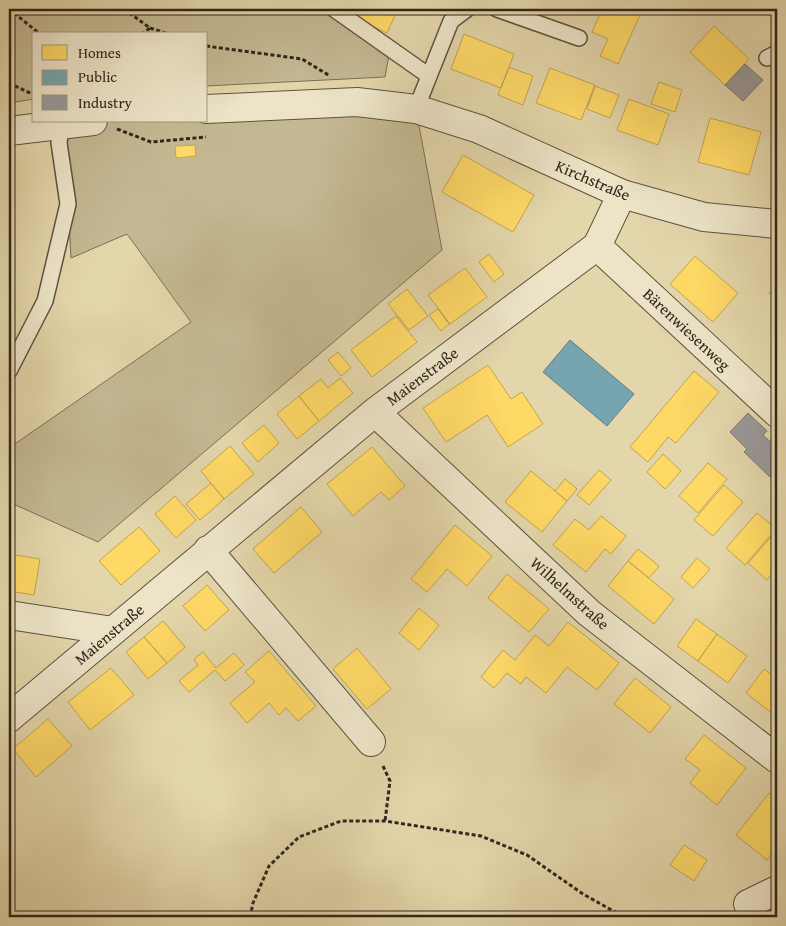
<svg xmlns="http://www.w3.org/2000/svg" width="786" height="926" viewBox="0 0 786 926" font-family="'Gentium Book Plus',serif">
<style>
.green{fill:#c4b892;stroke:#7a7057}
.homes{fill:#ffd966;stroke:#c1a450}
.public{fill:#76a5af;stroke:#617f83}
.industry{fill:#999;stroke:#797774}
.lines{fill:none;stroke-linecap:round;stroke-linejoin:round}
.service-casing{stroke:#5c5340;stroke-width:18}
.minor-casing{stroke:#5c5340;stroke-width:30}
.tertiary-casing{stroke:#5c5340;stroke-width:30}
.path{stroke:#2f271c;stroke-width:3;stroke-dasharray:4 2.5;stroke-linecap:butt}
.service{stroke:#ede4c8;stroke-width:15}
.minor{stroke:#ede4c8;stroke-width:28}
.tertiary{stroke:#ede4c8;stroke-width:28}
.labels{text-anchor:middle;stroke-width:5;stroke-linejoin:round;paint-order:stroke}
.street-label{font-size:16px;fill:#2f271c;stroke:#ede4c8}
</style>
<rect width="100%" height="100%" fill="#e3d6aa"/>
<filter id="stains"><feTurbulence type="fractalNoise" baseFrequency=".004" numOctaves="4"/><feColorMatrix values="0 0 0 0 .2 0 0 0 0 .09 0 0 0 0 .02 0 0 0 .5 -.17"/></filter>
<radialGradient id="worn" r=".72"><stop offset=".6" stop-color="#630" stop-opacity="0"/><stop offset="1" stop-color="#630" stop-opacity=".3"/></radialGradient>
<!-- green -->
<path class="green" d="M9,9H324L389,55L385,77L206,86V34H34V99L9,103Z
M416,109L442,250L98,542L9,502V448L191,322L127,234L71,258L68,204L59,143L93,121H206Z"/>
<!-- homes -->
<path class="homes" d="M358,9H398L387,33L354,18Z
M602,9H626L640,15L618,64L600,56L608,39L592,32Z
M714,26L749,59L725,85L690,52Z
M464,34L514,54L501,88L451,69Z
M509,67L533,76L523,105L498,95Z
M550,68L595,85L581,120L536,103Z
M659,82L682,90L675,112L651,104Z
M595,86L619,95L610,118L587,109Z
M629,99L669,114L658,145L617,130Z
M710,118L761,132L749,175L698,162Z
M195,145L196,156L176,158L175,146Z
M463,155L534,195L513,232L442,192Z
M489,254L504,274L494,282L479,262Z
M695,256L738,293L713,322L670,284Z
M465,268L487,297L450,324L428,295Z
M777,284V300L769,293Z
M407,289L428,316L409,330L388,304Z
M438,309L449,324L441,331L429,315Z
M396,316L417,342L372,377L351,350Z
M338,352L351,368L341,376L328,360Z
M488,365L511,399L522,392L543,424L508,447L487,415L446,442L423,408Z
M694,371L719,392L676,443L668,437L648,462L630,447Z
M340,378L353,393L319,421L299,396L321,379L328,388Z
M299,396L319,421L297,439L277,414Z
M264,425L279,443L258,462L242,443Z
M230,446L254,474L224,499L201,471Z
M372,447L405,486L389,500L381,492L353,516L327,484Z
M663,454L681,471L665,489L647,472Z
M708,463L727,479L698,513L679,496Z
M599,470L611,480L589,505L577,495Z
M531,471L567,501L542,532L505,502Z
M565,479L577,489L567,501L555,491Z
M211,483L224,499L200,520L186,504Z
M724,485L743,502L713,536L694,520Z
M175,496L196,520L176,538L155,514Z
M301,507L322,532L274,573L253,549Z
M757,513L776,529L745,565L726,548Z
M601,516L626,536L611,554L605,549L586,572L553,545L575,519L589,530Z
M455,525L492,556L467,586L447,569L427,592L411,579Z
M139,527L160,551L121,585L99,561Z
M777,530V567L767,580L748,563Z
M638,549L659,566L649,578L628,561Z
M9,554L40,559L34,595L9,591Z
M697,558L710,569L693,588L681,577Z
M628,561L674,599L654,624L608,586Z
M507,574L549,609L529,632L488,598Z
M207,585L229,610L205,631L183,606Z
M419,608L439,625L419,650L399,633Z
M696,619L717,634L698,661L677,646Z
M163,621L185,647L167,663L144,637Z
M568,622L619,663L597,690L567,667L546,693L526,677L521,684L507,673L494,688L481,677L503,650L515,660L535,635L549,646Z
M717,634L747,656L728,683L698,661Z
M144,637L167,663L148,679L126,652Z
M357,648L391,689L367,709L333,669Z
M269,651L316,706L298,721L286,708L279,715L269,703L247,723L230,703L255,682L245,672Z
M203,652L216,668L234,653L244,665L225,681L215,670L189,692L179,681L198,665L194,659Z
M111,668L134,695L90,730L68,702Z
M764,669L777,679V711L774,715L746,693Z
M635,678L671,707L650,733L614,704Z
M48,719L72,746L36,777L13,749Z
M704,735L746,768L717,805L690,783L700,770L685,759Z
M769,793L777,799V847L767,860L736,835Z
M684,845L707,860L694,881L670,865Z"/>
<!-- public -->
<path class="public" d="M570,340L634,394L607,426L543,372Z"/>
<!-- industry -->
<path class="industry" d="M745,64L763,80L743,101L725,85Z
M748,413L767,431L763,435L777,448V470L770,477L744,452L747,449L730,432Z"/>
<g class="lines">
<!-- service casing -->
<g class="service-casing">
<path id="service" d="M334,9L429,76
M497,9L579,38
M767,58L777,53
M416,109L451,21L467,9
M9,371L45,301L68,204L59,143L61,125"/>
</g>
<!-- minor casing -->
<g class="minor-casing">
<path id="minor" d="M597,246L777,413
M375,412L589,613L777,759
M208,550L371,742
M9,615L113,631
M9,718L375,412L597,246L622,194
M748,904L777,890"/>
</g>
<!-- tertiary casing -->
<g class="tertiary-casing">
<path id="tertiary" d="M206,109L357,102L416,109L479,129L622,194L704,217L777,224
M9,131L93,121"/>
</g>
<!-- path -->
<path class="path" d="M9,9L40,34
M124,9L150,28L142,34
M150,28L169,34
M206,46L302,59L330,76
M9,83L34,95
M117,129L151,142L206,137
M383,766L390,781L385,821
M250,917L253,903L269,866L299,837L341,821H385L481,836L527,855L583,894L624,917
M718,917L725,914"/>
<!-- service -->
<use href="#service" class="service"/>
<!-- minor -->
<use href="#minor" class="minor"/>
<!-- tertiary -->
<use href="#tertiary" class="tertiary"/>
</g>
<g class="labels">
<!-- street labels -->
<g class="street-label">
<text transform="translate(593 180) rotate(23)" y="6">Kirchstraße</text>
<text transform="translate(687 329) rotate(43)" y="6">Bärenwiesenweg</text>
<text transform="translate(422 376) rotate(-37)" y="6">Maienstraße</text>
<text transform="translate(570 593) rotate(42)" y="6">Wilhelmstraße</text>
<text transform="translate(109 634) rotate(-40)" y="6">Maienstraße</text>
</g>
</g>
<!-- margin -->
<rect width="786" height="926" fill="none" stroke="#e3d6aa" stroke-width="30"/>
<rect x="10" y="10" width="766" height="906" fill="none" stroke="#2f271c" stroke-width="2.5"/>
<rect x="15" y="15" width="756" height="896" fill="none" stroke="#2f271c"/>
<!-- legend -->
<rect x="32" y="32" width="175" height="90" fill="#ede4c8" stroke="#a19883"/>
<rect x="42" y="45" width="25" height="15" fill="#ffd966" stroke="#a19883"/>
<text x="78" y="58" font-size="15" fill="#2f271c">Homes</text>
<rect x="42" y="70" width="25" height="15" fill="#76a5af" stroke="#a19883"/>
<text x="78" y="82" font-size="15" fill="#2f271c">Public</text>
<rect x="42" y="95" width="25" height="15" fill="#999999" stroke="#a19883"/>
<text x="78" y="108" font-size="15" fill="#2f271c">Industry</text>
<rect width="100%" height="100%" filter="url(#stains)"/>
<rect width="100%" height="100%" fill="url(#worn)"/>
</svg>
